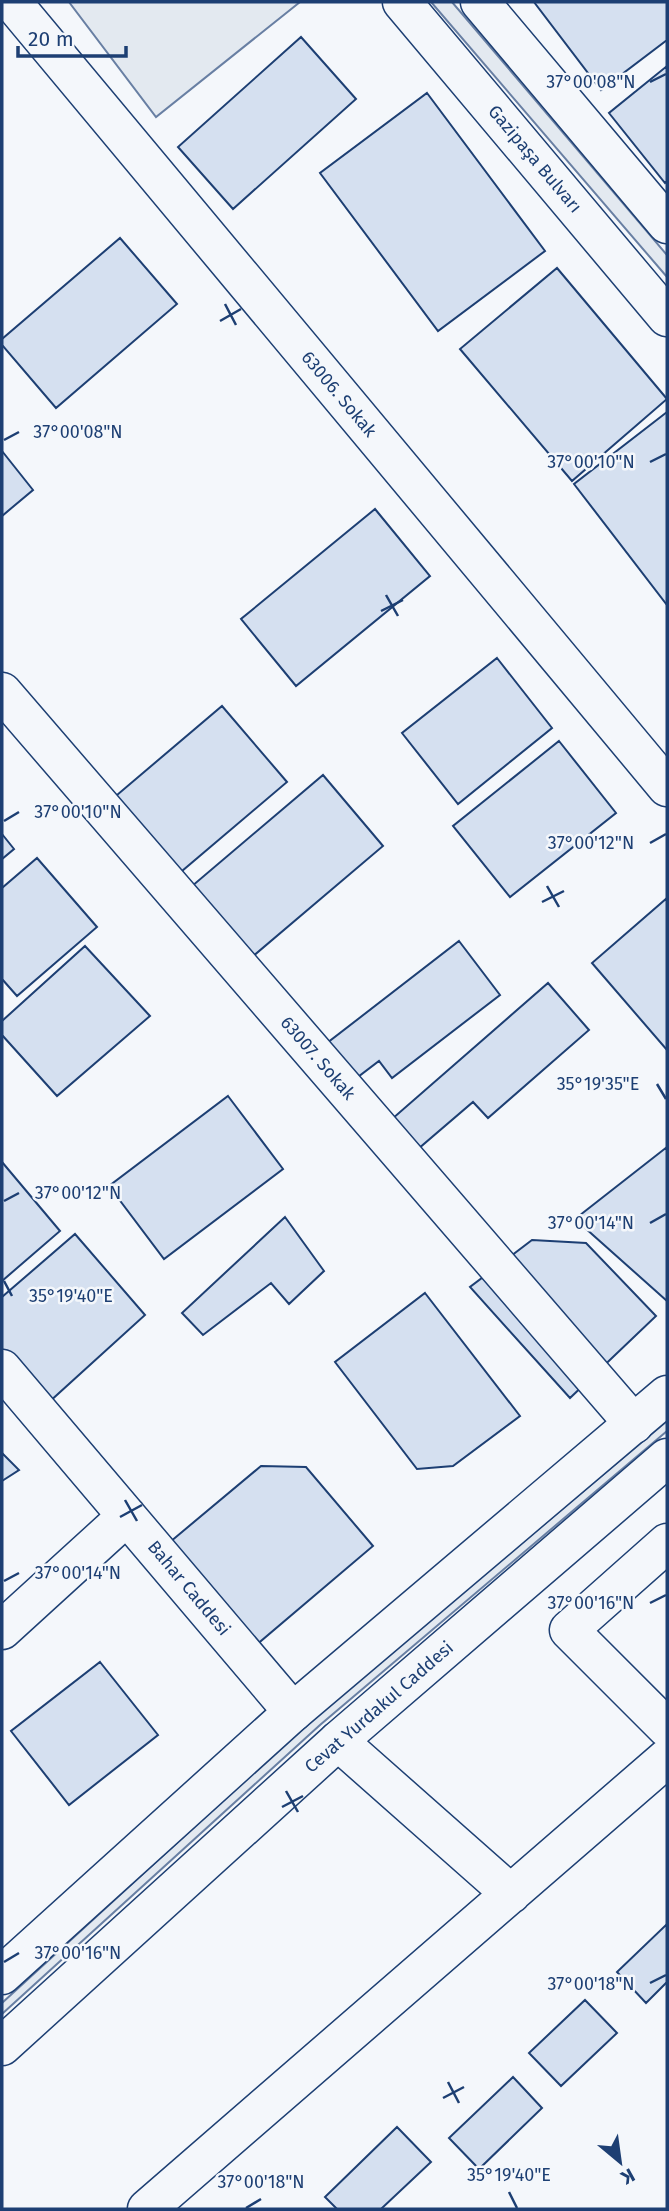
<svg xmlns="http://www.w3.org/2000/svg" width="669" height="2211" viewBox="0 0 669 2211" font-family="'Fira Sans',sans-serif">
<style>
.green{fill:#e3e9f0;stroke:#687fa3;stroke-width:2}
.building{fill:#d5e0f0;stroke:#1d3f73;stroke-width:2}
.lines{fill:none;stroke-linecap:round;stroke-linejoin:round}
.minor-casing{stroke:#1d3f73;stroke-width:41}
.major-casing{stroke:#1d3f73;stroke-width:41}
.minor{stroke:#f4f7fb;stroke-width:38}
.major{stroke:#f4f7fb;stroke-width:38}
.ticks{fill:none;stroke:#1d3f73;stroke-width:2.5}
.labels{text-anchor:middle;stroke-width:5;stroke-linejoin:round;paint-order:stroke}
.street-label{font-size:18px;fill:#1d3f73;stroke:#f4f7fb}
.ticks-label{font-size:18px;text-anchor:middle;fill:#1d3f73;stroke:#f4f7fb;stroke-width:5;stroke-linejoin:round;paint-order:stroke}
</style>
<rect width="100%" height="100%" fill="#f4f7fb"/>
<!-- green -->
<path class="green" d="M69,2H300L156,117Z
M431,2H452L667,255V277Z
M667,1421V1431L320,1725L2,2014V2003L311,1720Z"/>
<!-- building -->
<path class="building" d="M534,2H667V40L601,90Z
M301,37L356,99L233,209L178,147Z
M667,66V181L665,183L609,113Z
M427,93L545,251L438,331L320,173Z
M120,238L177,304L56,408L2,345V339Z
M557,268L667,399L572,481L460,349Z
M667,412V605L574,484Z
M2,451L33,490L2,516Z
M375,509L430,576L296,686L241,619Z
M497,658L552,728L458,804L402,733Z
M222,706L287,782L169,882L104,806Z
M559,741L616,813L510,897L453,826Z
M323,775L383,846L245,963L185,892Z
M2,834L14,849L2,859Z
M37,858L97,927L17,996L2,979V888Z
M667,898V1050L592,963Z
M459,941L500,995L392,1078L379,1061L346,1086L318,1050Z
M85,946L150,1016L57,1096L2,1035V1021Z
M548,983L589,1030L488,1118L473,1102L418,1149L392,1119Z
M228,1096L283,1169L164,1259L109,1186Z
M667,1147V1301L575,1219Z
M2,1162L60,1231L2,1281Z
M285,1217L324,1271L289,1304L271,1283L203,1335L182,1313Z
M75,1234L145,1315L48,1403L2,1352V1297Z
M532,1240L586,1243L656,1316L570,1398L470,1287Z
M425,1293L520,1416L453,1466L417,1469L335,1362Z
M2,1453L19,1470L2,1481Z
M261,1466L306,1467L373,1546L255,1646L164,1547Z
M100,1662L158,1735L69,1805L11,1731Z
M667,1924V1982L646,2003L617,1972Z
M585,2000L617,2033L561,2086L529,2053Z
M513,2077L542,2108L479,2169L449,2138Z
M397,2127L431,2162L381,2209H337L325,2197Z"/>
<g class="lines">
<!-- minor casing -->
<g class="minor-casing">
<path id="minor" d="M12,2L667,787
M2,692L634,1424
M2,1369L293,1712
M667,1543L569,1630L667,1728
M2,1630L127,1516
M338,1741L511,1894
M147,2209L667,1758"/>
</g>
<!-- major casing -->
<g class="major-casing">
<path id="major" d="M402,2L667,317
M480,2L667,224
M2,1975L293,1712L667,1395
M2,2046L338,1741L667,1458"/>
</g>
<!-- minor -->
<use href="#minor" class="minor"/>
<!-- major -->
<use href="#major" class="major"/>
</g>
<!-- ticks -->
<path class="ticks" d="M650,82L666,74M225,304L236,325M220,321L241,309M4,440L19,432M650,462L666,454M386,595L398,616M381,611L403,600M4,821L19,812M650,843L666,834M547,886L559,907M542,902L564,891M657,1084L666,1099M4,1201L19,1193M650,1223L666,1214M4,1281L12,1296M125,1500L137,1521M120,1517L142,1505M4,1581L19,1573M650,1603L666,1595M286,1791L298,1812M282,1807L303,1796M4,1962L19,1953M650,1983L666,1975M448,2082L459,2103M443,2098L464,2087M509,2192L517,2208M246,2208L261,2199"/>
<g class="labels">
<!-- street labels -->
<g class="street-label">
<text transform="translate(535 159) rotate(50)" y="6">Gazipaşa Bulvarı</text>
<text transform="translate(339 394) rotate(50)" y="6">63006. Sokak</text>
<text transform="translate(318 1058) rotate(49)" y="6">63007. Sokak</text>
<text transform="translate(189 1588) rotate(50)" y="6">Bahar Caddesi</text>
<text transform="translate(379 1707) rotate(-41)" y="6">Cevat Yurdakul Caddesi</text>
</g>
</g>
<g class="ticks-label">
<text x="591" y="88">37°00'08"N</text>
<text x="78" y="438">37°00'08"N</text>
<text x="591" y="468">37°00'10"N</text>
<text x="78" y="818">37°00'10"N</text>
<text x="591" y="849">37°00'12"N</text>
<text x="598" y="1090">35°19'35"E</text>
<text x="78" y="1199">37°00'12"N</text>
<text x="591" y="1229">37°00'14"N</text>
<text x="71" y="1302">35°19'40"E</text>
<text x="78" y="1579">37°00'14"N</text>
<text x="591" y="1609">37°00'16"N</text>
<text x="78" y="1959">37°00'16"N</text>
<text x="591" y="1990">37°00'18"N</text>
<text x="509" y="2181">35°19'40"E</text>
<text x="261" y="2188">37°00'18"N</text>
</g>
<!-- border -->
<rect width="669" height="2211" fill="none" stroke="#1d3f73" stroke-width="7"/>
<!-- north arrow -->
<g transform="translate(620 2162) rotate(151)" stroke="#f4f7fb" stroke-width="5" paint-order="stroke">
<path d="M0-5L12 26L0 18L-12 26Z" fill="#1d3f73"/>
<text y="-10" font-size="19" font-weight="bold" text-anchor="middle" fill="#1d3f73">K</text>
</g>
<!-- scale -->
<path d="M18 46v10h108v-10" fill="none" stroke="#1d3f73" stroke-width="3.5"/>
<text x="28" y="46" font-size="21" fill="#1d3f73" stroke="#f4f7fb" stroke-width="5" paint-order="stroke">20 m</text>
</svg>
